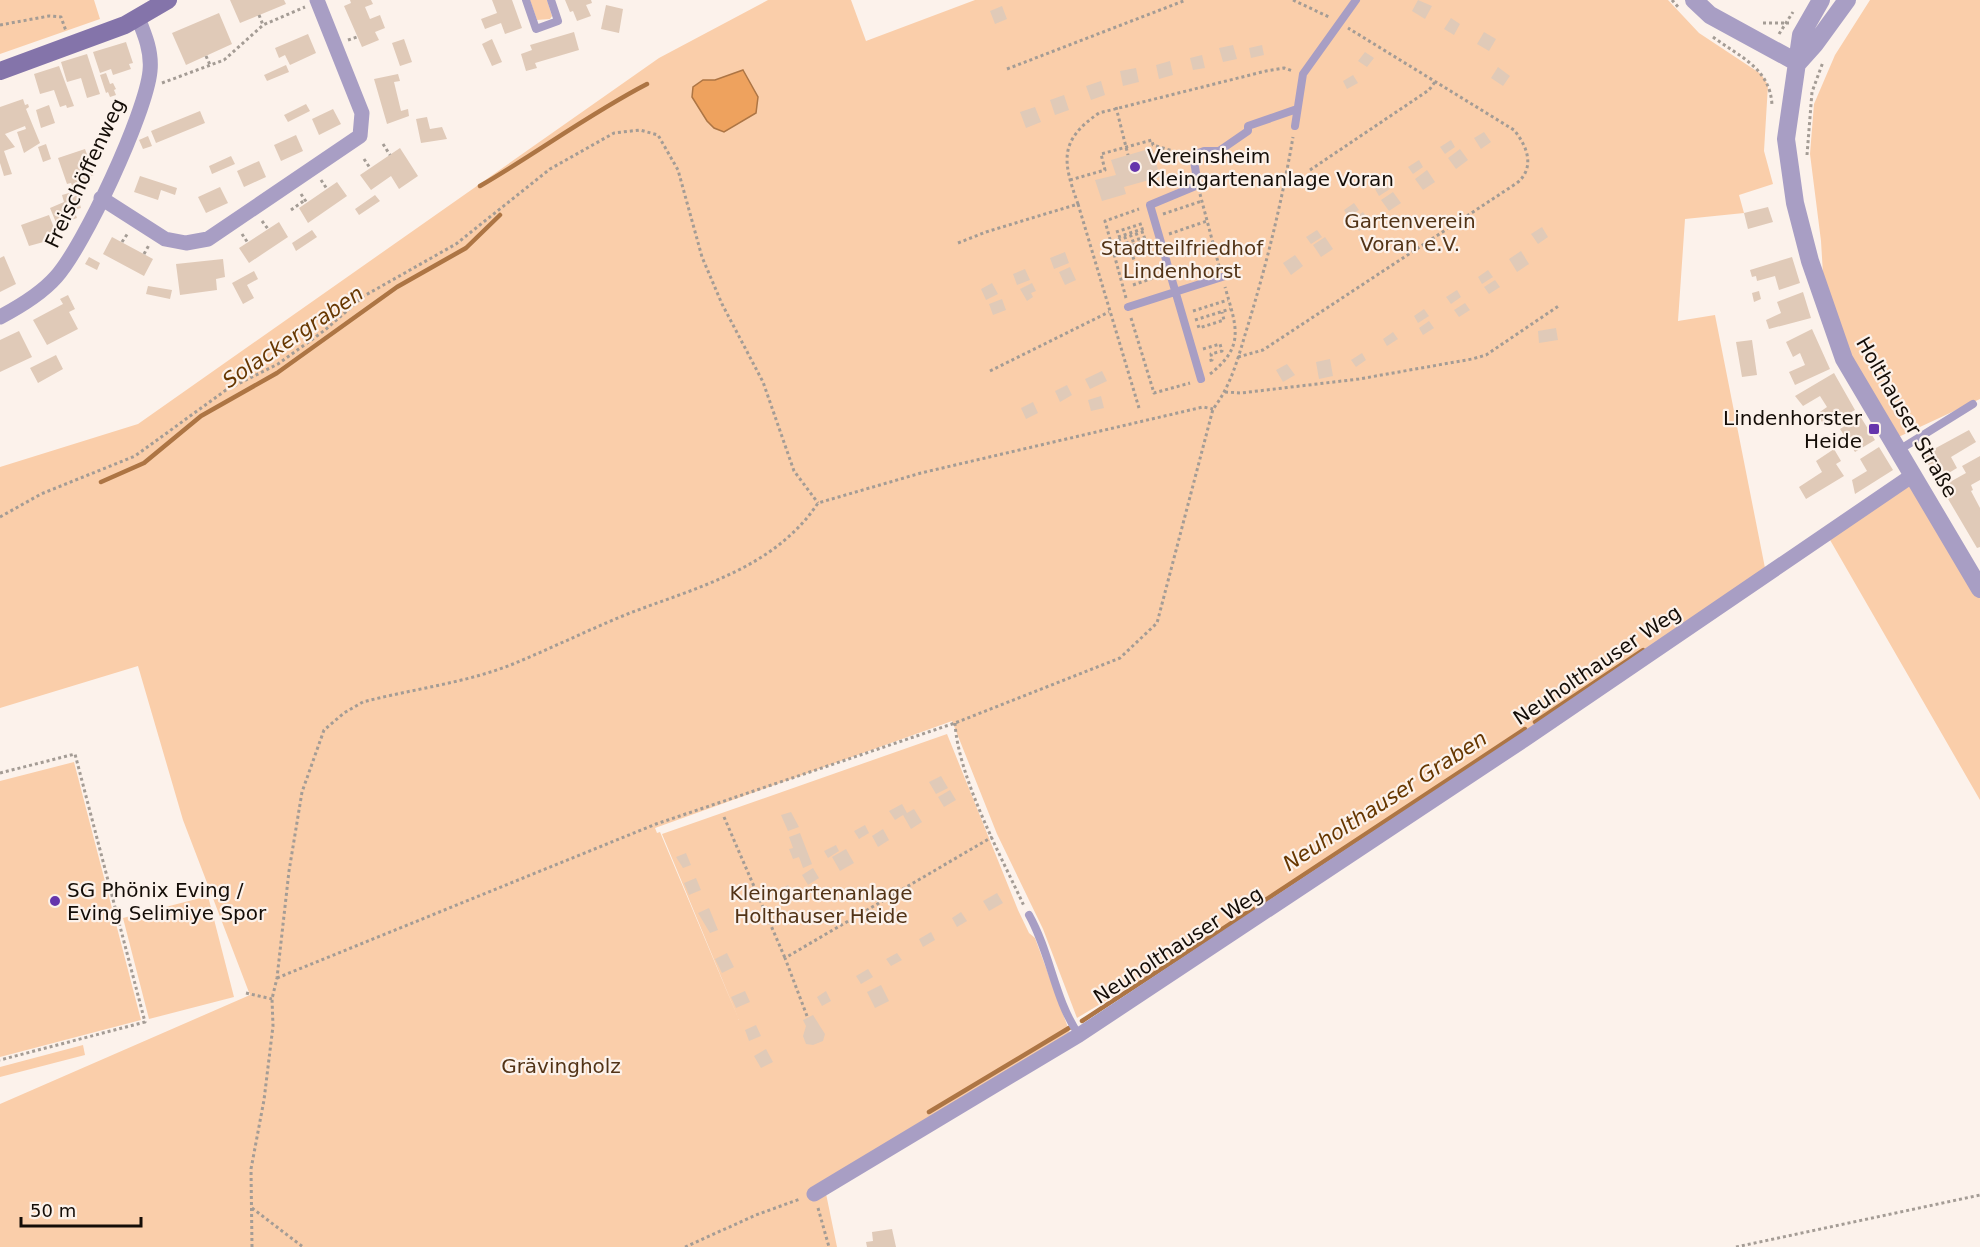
<svg xmlns="http://www.w3.org/2000/svg" width="1980" height="1247" viewBox="0 0 1980 1247" font-family="'DejaVu Sans',sans-serif">
<style>
.green{fill:#faceaa;fill-rule:evenodd}
.water{fill:#eea25e;stroke:#ad7544;stroke-width:1.5}
.lines{fill:none;stroke-linecap:round;stroke-linejoin:round}
.stream{stroke:#ad7544;stroke-width:4.5}
.building{fill:#e0cab8}
.path{stroke:#a49c95;stroke-width:3;stroke-dasharray:3 3;stroke-linecap:butt}
.service{stroke:#a89ec4;stroke-width:8}
.minor{stroke:#a89ec4;stroke-width:15}
.tertiary{stroke:#a89ec4;stroke-width:18}
.secondary{stroke:#8474aa;stroke-width:18}
.poi-dot{fill:#6635ac;stroke:#fcf2eb;stroke-width:2}
.labels{text-anchor:middle;stroke-width:4.5;stroke-linejoin:round;paint-order:stroke}
.poi-label{font-size:20px;fill:#140d07;stroke:#fcf2eb;text-anchor:start}
.street-label{font-size:20px;fill:#140d07;stroke:#fcf2eb}
.park-label{font-size:20px;fill:#523316;stroke:#fcf2eb}
.water-label{font-size:21px;font-style:italic;fill:#673700;stroke:#fcf2eb}
</style>
<rect width="100%" height="100%" fill="#fcf2eb"/>
<!-- green -->
<path class="green" d="M0,0H94L100,19L0,54Z
M530,0H547L552,16L550,19L537,20Z
M768,0H851L866,41L975,0H1668L1699,33L1761,74L1768,85L1764,151L1773,184L1739,195L1744,213L1685,219L1678,321L1715,315L1766,573L1292,889L1077,1018L1043,929L997,834L952,721L655,828L657,833L660,832L739,1020L662,834L947,734L1018,910L1029,933L1035,938L1070,1033L824,1184L837,1247H0V1104L250,995L183,820L138,666L0,708V467L138,424L659,58ZM703,80H715L756,113L730,128Z
M1870,0H1980V399L1892,440L1825,307L1821,241L1810,154L1814,104L1835,55Z
M1913,475L1980,589V800L1826,533Z
M74,762L141,1020L0,1057V781Z
M208,896L234,997L149,1019L123,918Z
M83,1045L85,1055L0,1077V1067Z"/>
<!-- water -->
<path class="water" d="M743,70L758,97L756,113L724,132L714,128L707,121L692,97L693,87L703,80H715Z"/>
<g class="lines">
<!-- stream -->
<path class="stream" d="M480,186C537,153 589,114 647,84
M101,482L144,463L201,416L277,373L397,287L466,248L500,215
M1535,722L1643,650
M1264,901L1525,729
M1082,1021L1253,909
M929,1112L1069,1028"/>
</g>
<!-- building -->
<path class="building" d="M230,0H284L286,4L240,23Z
M350,0H371L373,4L365,7L370,19L380,15L385,28L375,32L379,40L362,47L344,6L351,3Z
M492,0H512L522,28L505,34L501,23L485,29L481,19L497,13Z
M565,0H591L592,3L586,5L591,16L577,21L573,11L570,12Z
M1418,0L1432,6L1425,19L1412,11Z
M606,5L623,9L619,33L601,29Z
M1002,6L1007,19L995,24L990,11Z
M219,13L232,44L186,65L172,33Z
M1451,18L1460,24L1454,35L1444,29Z
M574,32L579,50L535,63L537,68L526,71L521,54L532,50L530,45Z
M1484,32L1496,39L1489,51L1477,44Z
M308,34L316,53L290,65L285,55L279,58L275,48Z
M404,39L412,62L400,66L392,43Z
M492,39L502,62L492,66L482,44Z
M126,42L133,63L129,64L131,69L113,75L111,69L100,73L93,52Z
M1233,45L1237,59L1223,62L1219,48Z
M1262,45L1264,55L1251,58L1249,48Z
M1365,52L1374,58L1367,67L1358,61Z
M87,54L100,94L87,98L81,78L67,82L61,62Z
M1202,55L1205,68L1193,70L1190,58Z
M1170,61L1173,75L1159,79L1156,65Z
M286,65L289,72L267,81L264,75Z
M59,66L74,106L67,108L66,105L60,107L54,90L40,94L34,74Z
M1498,67L1510,76L1503,86L1491,78Z
M1136,68L1139,82L1123,86L1120,71Z
M106,73L110,84L113,83L116,89L114,90L116,95L110,97L108,92L106,93L100,75Z
M398,74L400,81L394,82L401,111L408,109L409,116L387,124L374,79Z
M1353,75L1358,83L1347,89L1343,81Z
M1101,81L1105,95L1091,100L1086,86Z
M1064,95L1069,110L1055,115L1050,100Z
M23,99L25,105L28,104L29,107L26,109L40,143L24,153L17,132L26,129L25,126L5,134L15,147L4,151L12,174L4,176L0,163V107Z
M306,104L310,111L288,122L284,115Z
M49,105L55,123L41,128L36,110Z
M1035,107L1041,122L1026,128L1020,112Z
M333,109L341,124L319,135L312,119Z
M200,111L205,123L156,143L151,131Z
M427,117L430,129L442,127L447,139L421,143L416,119Z
M1484,132L1491,142L1481,149L1474,138Z
M296,135L303,151L281,161L274,145Z
M148,136L152,146L143,149L139,140Z
M1451,140L1455,147L1445,154L1440,147Z
M46,144L51,159L43,162L38,147Z
M400,148L418,176L399,189L391,176L371,190L360,175Z
M1152,148L1160,177L1124,187L1126,194L1102,201L1095,180L1116,175L1111,160Z
M85,149L94,175L88,177L90,182L73,188L71,183L67,184L58,158Z
M1460,149L1468,160L1456,169L1448,158Z
M231,156L235,164L212,174L209,166Z
M1419,160L1423,167L1413,174L1408,167Z
M259,161L266,177L244,187L237,171Z
M1427,170L1435,182L1423,190L1415,179Z
M140,176L177,188L175,195L161,190L158,200L134,192Z
M337,182L347,196L308,223L299,208Z
M1385,182L1390,189L1379,196L1375,189Z
M220,187L228,203L206,213L198,197Z
M1393,192L1401,203L1389,211L1381,200Z
M69,193L70,197L77,195L81,208L74,210L77,218L57,225L50,208L64,202L62,195Z
M375,195L380,201L359,215L355,209Z
M1354,203L1359,210L1348,217L1344,210Z
M1768,207L1773,222L1748,229L1744,213Z
M1363,212L1371,223L1359,231L1351,220Z
M49,215L58,238L29,246L21,225Z
M279,222L288,237L249,263L239,248Z
M1542,227L1548,237L1538,244L1531,234Z
M312,230L317,237L296,251L292,243Z
M1317,230L1322,237L1311,244L1306,237Z
M112,237L153,259L144,276L103,254Z
M1325,237L1333,249L1321,257L1313,245Z
M1521,251L1529,264L1517,272L1509,259Z
M1065,252L1069,263L1054,269L1050,258Z
M1295,255L1303,266L1291,275L1283,263Z
M4,256L16,284L0,292V258Z
M89,257L100,263L97,270L85,264Z
M1792,257L1800,283L1779,290L1775,276L1757,281L1756,276L1752,277L1750,270Z
M223,259L225,277L216,279L217,290L180,295L176,264Z
M1070,267L1076,280L1065,285L1059,272Z
M1025,269L1030,280L1017,285L1013,274Z
M1488,270L1493,277L1482,284L1478,277Z
M254,271L258,279L247,285L254,298L243,304L232,283Z
M1495,280L1500,287L1489,294L1484,287Z
M992,283L998,294L986,300L981,289Z
M1032,283L1036,291L1031,293L1033,297L1027,301L1020,289Z
M148,286L172,290L170,299L146,294Z
M1457,290L1461,297L1451,304L1446,297Z
M1759,291L1761,299L1754,302L1752,293Z
M1803,292L1811,318L1769,329L1766,320L1781,313L1777,302Z
M68,295L75,309L69,312L78,329L47,345L33,320L63,304L60,299Z
M1002,299L1006,310L993,315L989,304Z
M1465,303L1470,310L1459,317L1454,310Z
M1424,309L1429,316L1418,323L1414,316Z
M1429,321L1434,328L1423,335L1419,328Z
M1556,328L1558,340L1539,343L1538,331Z
M1812,329L1830,369L1795,385L1789,372L1805,365L1800,353L1793,357L1786,342Z
M19,331L32,357L0,372V340Z
M1393,332L1398,339L1387,346L1383,339Z
M1752,340L1757,375L1742,377L1736,342Z
M1362,353L1366,360L1356,367L1351,360Z
M56,355L63,369L38,383L30,368Z
M1330,359L1333,376L1319,379L1316,362Z
M1287,364L1295,375L1283,382L1276,370Z
M1102,371L1107,381L1090,389L1085,379Z
M1834,373L1855,410L1825,427L1817,414L1827,407L1820,396L1803,406L1795,396Z
M1067,385L1072,395L1060,402L1055,391Z
M1101,396L1104,408L1091,411L1088,400Z
M1033,402L1038,413L1026,419L1021,408Z
M1860,416L1875,440L1855,452L1840,429Z
M1969,430L1976,442L1951,457L1957,468L1937,480L1923,455Z
M1879,447L1893,470L1855,494L1852,480L1867,471L1860,459Z
M1834,449L1841,461L1836,464L1844,476L1806,499L1799,487L1822,472L1816,461Z
M1980,456V480L1971,485L1973,490L1971,491L1980,508V547L1977,548L1941,487L1966,473L1962,466Z
M941,776L948,788L936,794L929,782Z
M950,790L956,800L944,807L938,797Z
M902,804L907,813L914,809L922,822L911,829L903,815L895,820L889,811Z
M791,812L799,827L788,831L781,815Z
M865,825L869,833L859,839L854,831Z
M883,829L889,840L878,847L872,836Z
M800,833L812,864L803,868L799,857L793,859L789,849L793,848L789,837Z
M836,845L839,851L828,858L824,851Z
M846,849L854,863L840,871L832,857Z
M686,853L691,865L683,868L676,857Z
M813,868L819,878L808,885L802,875Z
M696,878L701,890L689,895L684,883Z
M788,885L792,893L782,899L777,891Z
M997,893L1003,903L989,911L983,901Z
M709,908L718,930L710,933L698,913Z
M961,912L967,921L957,927L952,918Z
M931,932L935,940L923,947L919,939Z
M727,953L734,967L722,973L715,959Z
M897,953L902,960L891,966L886,959Z
M868,969L873,977L861,984L856,976Z
M881,985L889,1001L875,1008L867,992Z
M745,991L750,1002L736,1008L731,997Z
M826,991L831,1001L822,1006L817,997Z
M813,1015L825,1034L823,1041L813,1045L806,1044L803,1036L806,1026L803,1020Z
M756,1025L761,1036L749,1041L745,1030Z
M766,1049L773,1062L761,1068L754,1056Z
M892,1229L896,1247H867L866,1242L873,1241L872,1232Z"/>
<g class="lines">
<!-- path -->
<path class="path" d="M1293,0L1329,17
M1672,0L1679,8
M259,15L263,25
M1763,23H1789
M0,25L49,16L61,17L66,31
M1779,34L1793,12
M1713,37C1740,57 1770,68 1772,105
M348,40L357,37
M206,56L210,65
M1007,69L1186,0
M162,83L224,60L263,25L305,7
M1116,107L1128,155
M383,144L390,155
M1807,155L1812,92L1823,62
M364,159L370,168
M1310,170L1429,90L1435,82
M321,180L327,189
M1070,180L1105,170L1101,154L1152,140L1153,145L1183,154
M301,194L307,203
M1200,194L1219,266
M1078,204L1139,408
M291,210L305,200
M1163,214L1202,201
M262,221L268,229
M1116,232L1144,223
M242,234L248,243
M1169,234L1207,221
M1118,237L1145,228
M1118,240L1146,231
M122,242L128,233
M958,243L986,232L1078,204C1063,162 1058,141 1099,113L1266,71L1284,68L1293,71
M1120,245L1148,236
M1141,247L1144,258
M1121,249L1149,240
M1131,251L1134,260
M144,254L149,245
M1114,256L1151,245
M1133,285L1159,276
M1126,298L1105,221L1139,209
M1193,311L1228,300
M1131,318L1154,393L1190,383
M1195,320L1230,309
M1198,325L1199,328L1224,320L1222,312
M1203,349L1220,344L1222,351L1211,354L1212,360L1208,361
M1238,357L1263,350L1517,183C1535,168 1528,147 1514,130L1348,28
M990,371L1109,312
M1210,374C1246,346 1236,326 1225,287
M1225,392L1241,393L1359,379L1472,359L1486,355L1560,305
M0,517L41,494L135,456L226,390L278,364L325,330L364,296L456,244L550,169L614,133L640,130L658,135L678,170L702,257L722,304L763,382L794,471L818,503
M955,723C958,777 1001,856 1024,906
M0,773L75,754L145,1022L0,1060
M724,817L785,958
M277,978L656,824L955,723L1120,658L1157,623L1213,409C1232,385 1239,354 1248,325C1267,263 1282,201 1293,137
M246,993L272,999
M807,1016L785,958L992,837
M252,1208L303,1247
M818,1208L829,1247
M252,1247L251,1169L264,1100L273,1026L272,999L277,978L289,871L302,792L324,730L344,713L363,702C412,689 466,683 513,664C552,648 590,629 630,613C698,587 775,568 818,503L921,473L1203,407L1213,409
M685,1247L756,1215L800,1199
M1736,1247L1980,1195"/>
<!-- service -->
<path class="service" d="M526,0L536,29L558,21L551,0
M1295,126L1303,74L1356,0
M1128,307L1222,277
M1201,379L1150,205L1198,185L1193,155L1204,151H1219L1248,131V126L1297,109
M1899,450L1973,404
M1029,915C1051,954 1054,999 1079,1035"/>
<!-- minor -->
<path class="minor" d="M101,198L165,239L186,243L208,239L360,136L362,113L317,0
M0,317C19,307 41,294 56,277C84,246 146,113 150,71C152,52 145,35 138,18
M814,1194L1079,1035L1527,738L1913,475"/>
<!-- tertiary -->
<path class="tertiary" d="M1694,0L1710,15L1798,63
M1821,0L1801,35L1786,139L1795,203L1810,261L1844,359L1980,589
M1798,63L1815,44L1847,0"/>
<!-- secondary -->
<path class="secondary" d="M0,71L125,25L168,0"/>
</g>
<!-- markers -->
<g class="poi-dot">
<circle cx="1135" cy="167" r="6"/>
<rect x="1868" y="423" width="12" height="12" rx="3"/>
<circle cx="55" cy="901" r="6"/>
</g>
<g class="labels">
<!-- poi labels -->
<g class="poi-label">
<text x="1147" y="163">Vereinsheim<tspan x="1147" dy="23">Kleingartenanlage Voran</tspan></text>
<text x="1862" y="425" text-anchor="end">Lindenhorster<tspan x="1862" dy="23">Heide</tspan></text>
<text x="67" y="897">SG Phönix Eving /<tspan x="67" dy="23">Eving Selimiye Spor</tspan></text>
</g>
<!-- street labels -->
<g class="street-label">
<text transform="translate(85 173) rotate(-65)" y="7">Freischöffenweg</text>
<text transform="translate(1907 417) rotate(60)" y="7">Holthauser Straße</text>
<text transform="translate(1597 665) rotate(-34)" y="7">Neuholthauser Weg</text>
<text transform="translate(1178 945) rotate(-33)" y="7">Neuholthauser Weg</text>
</g>
<!-- park labels -->
<g class="park-label">
<text x="1410" y="228">Gartenverein<tspan x="1410" dy="23">Voran e.V.</tspan></text>
<text x="1182" y="255">Stadtteilfriedhof<tspan x="1182" dy="23">Lindenhorst</tspan></text>
<text x="821" y="900">Kleingartenanlage<tspan x="821" dy="23">Holthauser Heide</tspan></text>
<text x="561" y="1073">Grävingholz</text>
</g>
<!-- water labels -->
<g class="water-label">
<text transform="translate(293 337) rotate(-34)" y="7">Solackergraben</text>
<text transform="translate(1385 801) rotate(-33)" y="7">Neuholthauser Graben</text>
</g>
</g>
<!-- scale -->
<path d="M21 1217v9h120v-9" fill="none" stroke="#140d07" stroke-width="3"/>
<text x="30" y="1217" font-size="18" fill="#140d07" stroke="#fcf2eb" stroke-width="4.5" paint-order="stroke">50 m</text>
</svg>
